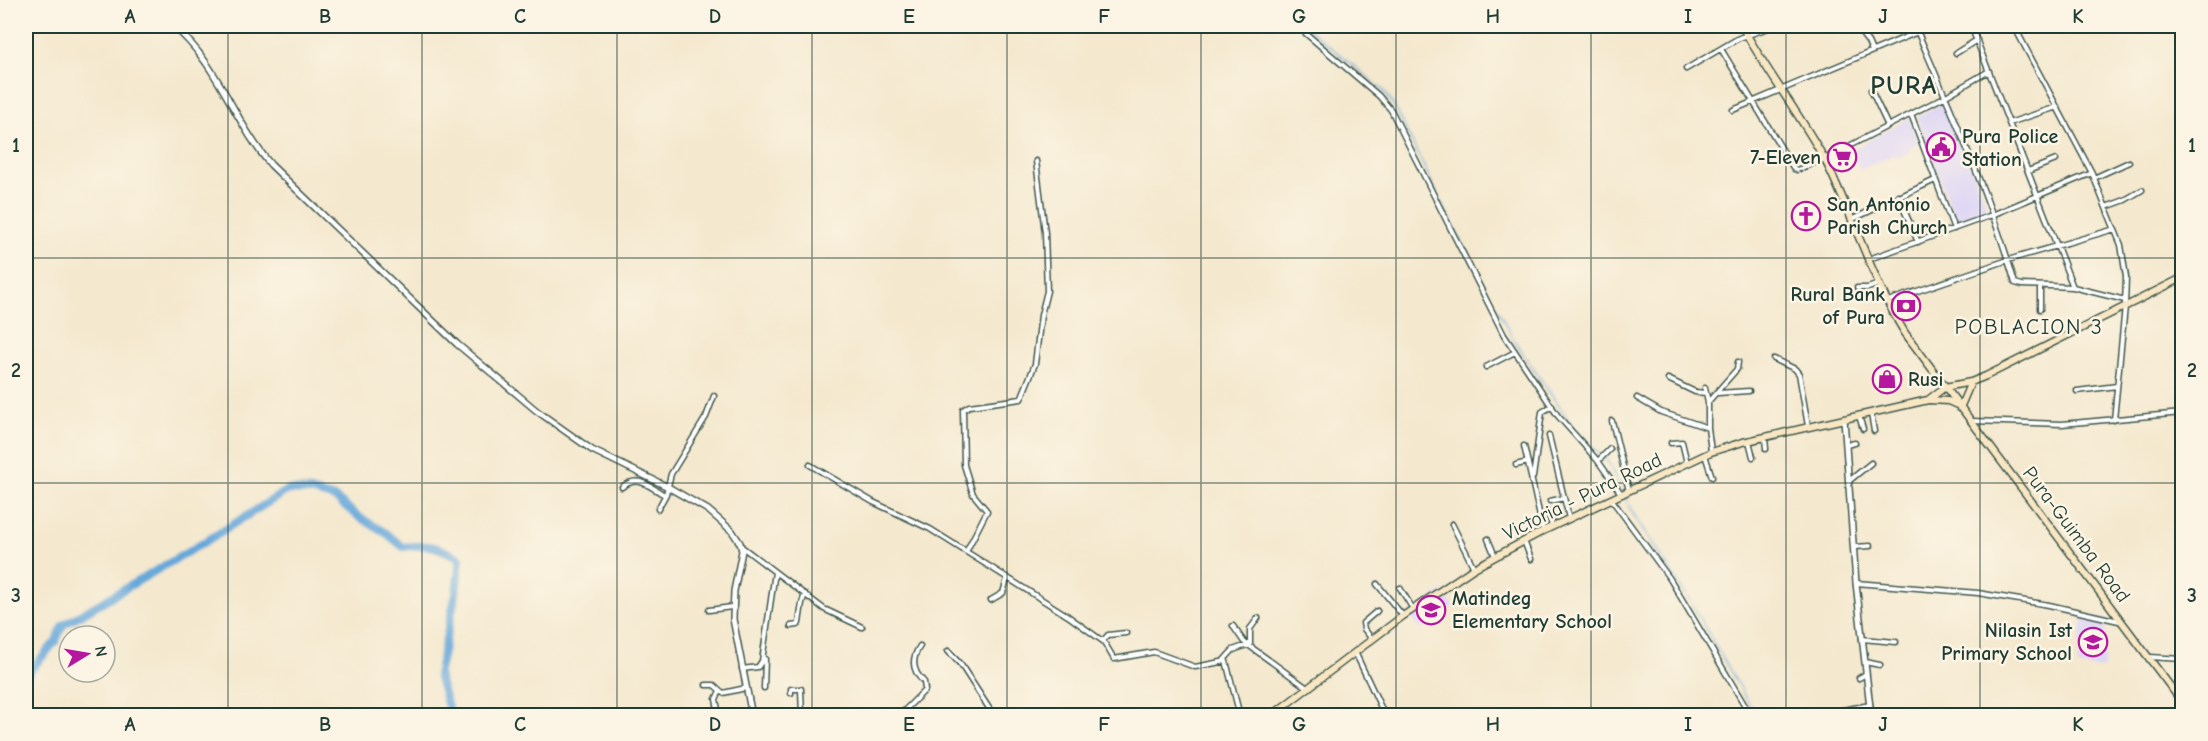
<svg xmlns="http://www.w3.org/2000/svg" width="2208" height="741" viewBox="0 0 2208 741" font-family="'Comic Neue',sans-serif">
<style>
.built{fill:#ddd5f6}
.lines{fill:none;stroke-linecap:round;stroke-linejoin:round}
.stream{stroke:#66a8da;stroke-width:1.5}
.river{stroke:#66a8da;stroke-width:8}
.minor-casing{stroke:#3f574b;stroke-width:7}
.tertiary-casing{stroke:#3f574b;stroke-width:8}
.secondary-casing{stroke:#3f574b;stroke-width:9}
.minor{stroke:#fff;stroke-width:4}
.tertiary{stroke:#fff;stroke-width:5}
.secondary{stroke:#f9e7c3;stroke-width:6}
.grid{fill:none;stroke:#1f3d34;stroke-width:1.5;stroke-opacity:0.55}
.labels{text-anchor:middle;stroke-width:5;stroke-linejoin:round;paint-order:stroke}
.poi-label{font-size:20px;font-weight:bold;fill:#1f3d34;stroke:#fcf5e5;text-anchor:start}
.street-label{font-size:20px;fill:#1f3d34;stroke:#fcf5e5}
.quarter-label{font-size:22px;letter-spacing:1.5px;fill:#1f3d34;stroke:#fcf5e5}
.district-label{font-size:26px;font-weight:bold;letter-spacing:1.5px;fill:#1f3d34;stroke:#fcf5e5}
.neatline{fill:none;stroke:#1f3d34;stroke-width:2}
.grid-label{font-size:20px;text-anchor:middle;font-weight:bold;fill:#1f3d34}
</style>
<rect width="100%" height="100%" fill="#fcf5e5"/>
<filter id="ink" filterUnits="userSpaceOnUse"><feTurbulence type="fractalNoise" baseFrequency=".0167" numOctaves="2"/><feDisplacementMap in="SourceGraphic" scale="12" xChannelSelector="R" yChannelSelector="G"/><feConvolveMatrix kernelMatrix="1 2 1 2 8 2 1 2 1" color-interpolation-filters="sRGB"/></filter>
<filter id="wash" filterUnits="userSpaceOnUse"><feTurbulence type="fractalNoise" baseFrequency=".008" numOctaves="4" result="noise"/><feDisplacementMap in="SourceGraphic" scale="24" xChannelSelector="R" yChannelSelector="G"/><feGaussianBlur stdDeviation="1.35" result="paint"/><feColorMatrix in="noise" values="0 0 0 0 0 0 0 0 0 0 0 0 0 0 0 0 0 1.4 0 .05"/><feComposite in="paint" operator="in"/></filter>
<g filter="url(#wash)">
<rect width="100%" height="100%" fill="#f4e8ce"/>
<!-- built -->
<path class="built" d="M1945,101L1988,209L1955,221L1917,117Z
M1909,118L1919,142L1909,149L1910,152L1898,158L1896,154L1860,170L1850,151Z
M1442,591L1453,606L1420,630L1408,615Z
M2083,615L2106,619L2104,669L2078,666Z"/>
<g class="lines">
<!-- stream -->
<path class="stream" d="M1305,26L1382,89L1394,106L1464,247L1515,342L1572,425L1601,455
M1604,458L1608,462L1622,491
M1624,495L1632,512L1691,603L1756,716"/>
<!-- river -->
<path class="river" d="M26,676L56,641L63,625L203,543L288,490L311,491L335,498L359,517L386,533L403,547C433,544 433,545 460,558L456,593L438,675L451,716"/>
</g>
</g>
<g filter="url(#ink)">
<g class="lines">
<!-- minor casing -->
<g class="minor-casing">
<path id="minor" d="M1297,26L1379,96L1391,110L1504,335L1558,416L1598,461L1622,495
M1915,26C1951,110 1989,195 2015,283L2022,285L2073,287L2125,300
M1971,26L2073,287
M2014,26L2092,173L2121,245L2126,277L2125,306L2114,420
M1861,33L1868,42L1872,51
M1721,49L1794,169L1797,170L1824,159L1946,96L1989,71
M1956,53L1977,40
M1686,69L1739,38L1774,26
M1871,90L1888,126
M1733,110L1932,26
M1911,114L1954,229
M2009,123L2057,107
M2017,142L2038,134
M2028,171L2056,160
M2094,178L2129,162
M1898,196L1918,242
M2106,207L2125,200L2142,190
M1853,219L1935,180
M1869,259L1992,215L2092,173
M1857,288H1868L1879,284
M1888,301L2008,260L2115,229
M2040,309V286
M1774,359L1795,369L1799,374L1808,426
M1486,367L1515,352
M1668,379L1695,392L1706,393
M1705,388L1708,402
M2077,391L2117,386
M1718,393L1749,391
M1637,398L1661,412L1708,428L1711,451
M1871,414L1874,431
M1859,416L1863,429
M1612,421L1629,491
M1971,421L2062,424L2182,413
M1708,428V402L1737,369L1738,362
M1549,436L1569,518
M1765,437L1766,449
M1749,441L1753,457
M1671,443L1682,442L1687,463
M1846,445L1855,443
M1524,446L1543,530
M1705,455L1712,477
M1598,461L1610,449
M810,465L873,502L930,529L1068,616L1104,642L1114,659L1154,652L1195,667L1226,661L1240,716
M1516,465L1528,462
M1533,477L1542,412L1552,406
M1849,481L1871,463
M622,487C639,474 649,487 665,495
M1612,500L1670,579L1751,716
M1550,501L1564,498
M658,509L666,494L671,474L706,417L714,396
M1548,511L1552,526
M1452,524L1474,568
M1488,539L1495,556
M1524,541L1531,559
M742,547L775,572L762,661L758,667L742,669
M1854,547L1870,546
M966,552L987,511L973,494L964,465L963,410L969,406L1021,399L1035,364L1041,315L1047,291L1045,233L1036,161
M775,572L824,609L862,627
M1856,583L1978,593L2049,605L2119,621
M1377,584L1403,616
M1400,588L1413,609
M991,600L1003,593L1007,579
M709,610L732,607
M791,626L798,625L799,623L802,603L805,594
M1233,626L1244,642L1306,687
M1372,639L1364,629L1363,623L1377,611
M1862,639L1896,642
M1103,641L1108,635L1126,633
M948,651L961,665L994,716
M1355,652L1385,716
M2150,657L2182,659
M1224,660L1233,650L1250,644V629L1258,618
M1865,662L1880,665
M1859,678L1866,674
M706,685H714L723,693L746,688
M764,688L765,659
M791,693V689H801L802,716
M719,716L716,699L720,691
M741,716L752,713
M899,716L925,690L924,682C912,671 911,659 920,646
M1810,716L1870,705"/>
</g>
<!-- tertiary casing -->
<g class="tertiary-casing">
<path id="tertiary" d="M173,26C218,63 234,122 271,165L457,344L537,411L592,450L668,487L708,510L732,531L740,543L742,551L734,591L733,619L752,716
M1844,419L1856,583L1871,716"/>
</g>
<!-- secondary casing -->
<g class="secondary-casing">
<path id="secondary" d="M1742,26C1767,73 1801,115 1826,162C1854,218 1872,280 1905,333L2182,702
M1929,400L1948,401L1957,405
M1960,408L1971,382
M1271,716L1403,616L1474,568L1543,531L1711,452L1743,442L1928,400L1945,387L1971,382L1986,376L2182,278"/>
</g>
<!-- minor -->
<use href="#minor" class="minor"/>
<!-- tertiary -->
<use href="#tertiary" class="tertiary"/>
<!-- secondary -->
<use href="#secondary" class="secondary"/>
</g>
</g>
<!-- grid -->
<path class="grid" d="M228,26V716M422,26V716M617,26V716M812,26V716M1007,26V716M1201,26V716M1396,26V716M1591,26V716M1786,26V716M1980,26V716M26,258H2182M26,483H2182"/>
<!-- icons -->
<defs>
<g id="civic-ring" transform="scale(1.5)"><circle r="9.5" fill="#fcf5e5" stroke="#b5179e" stroke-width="1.5"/><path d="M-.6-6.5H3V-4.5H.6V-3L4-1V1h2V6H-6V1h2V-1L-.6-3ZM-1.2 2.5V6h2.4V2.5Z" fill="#b5179e"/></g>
<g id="supermarket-ring" transform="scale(1.5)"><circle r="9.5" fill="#fcf5e5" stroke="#b5179e" stroke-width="1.5"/><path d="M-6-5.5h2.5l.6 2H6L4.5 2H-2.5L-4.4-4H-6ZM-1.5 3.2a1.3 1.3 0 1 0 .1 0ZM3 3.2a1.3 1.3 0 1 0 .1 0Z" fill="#b5179e"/></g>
<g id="church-ring" transform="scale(1.5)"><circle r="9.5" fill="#fcf5e5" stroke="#b5179e" stroke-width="1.5"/><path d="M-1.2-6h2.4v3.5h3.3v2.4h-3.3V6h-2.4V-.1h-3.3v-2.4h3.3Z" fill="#b5179e"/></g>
<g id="bank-ring" transform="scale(1.5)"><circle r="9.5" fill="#fcf5e5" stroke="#b5179e" stroke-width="1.5"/><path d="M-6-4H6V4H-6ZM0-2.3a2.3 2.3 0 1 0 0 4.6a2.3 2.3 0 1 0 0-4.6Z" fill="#b5179e"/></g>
<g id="shop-ring" transform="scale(1.5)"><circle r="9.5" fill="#fcf5e5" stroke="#b5179e" stroke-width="1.5"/><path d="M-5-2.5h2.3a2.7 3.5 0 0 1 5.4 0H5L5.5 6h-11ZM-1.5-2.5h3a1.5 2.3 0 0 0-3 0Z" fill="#b5179e"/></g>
<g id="school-ring" transform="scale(1.5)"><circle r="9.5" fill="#fcf5e5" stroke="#b5179e" stroke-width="1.5"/><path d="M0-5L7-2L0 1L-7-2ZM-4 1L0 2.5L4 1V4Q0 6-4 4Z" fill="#b5179e"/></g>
</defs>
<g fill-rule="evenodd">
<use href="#civic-ring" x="1941" y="147"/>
<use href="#supermarket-ring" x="1842" y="157"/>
<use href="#church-ring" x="1806" y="216"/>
<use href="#bank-ring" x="1906" y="306"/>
<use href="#shop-ring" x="1887" y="379"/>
<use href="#school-ring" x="1431" y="610"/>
<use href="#school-ring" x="2093" y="642"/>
</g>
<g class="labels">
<!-- poi labels -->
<g class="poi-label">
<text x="1962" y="143">Pura Police<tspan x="1962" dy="23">Station</tspan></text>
<text x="1821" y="164" text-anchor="end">7-Eleven</text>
<text x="1827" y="211">San Antonio<tspan x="1827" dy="23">Parish Church</tspan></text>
<text x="1885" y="301" text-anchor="end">Rural Bank<tspan x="1885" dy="23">of Pura</tspan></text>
<text x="1908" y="386">Rusi</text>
<text x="1452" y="605">Matindeg<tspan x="1452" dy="23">Elementary School</tspan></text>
<text x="2072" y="637" text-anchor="end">Nilasin Ist<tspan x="2072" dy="23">Primary School</tspan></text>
</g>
<!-- street labels -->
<g class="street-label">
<text transform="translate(1582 496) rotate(-26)" y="7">Victoria - Pura Road</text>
<text transform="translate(2077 534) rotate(53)" y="7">Pura-Guimba Road</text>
</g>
<!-- quarter labels -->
<g class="quarter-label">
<text x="2029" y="334">POBLACION 3</text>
</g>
<!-- district labels -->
<g class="district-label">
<text x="1904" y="94">PURA</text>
</g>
</g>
<!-- margin -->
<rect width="2208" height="741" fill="none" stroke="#fcf5e5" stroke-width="66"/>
<!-- north arrow -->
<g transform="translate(87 654) rotate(79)"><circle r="28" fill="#fcf5e5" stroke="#a4ab9e" stroke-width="1.5"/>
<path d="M0-4.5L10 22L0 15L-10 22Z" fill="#b5179e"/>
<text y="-9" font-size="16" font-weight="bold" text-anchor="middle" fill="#1f3d34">N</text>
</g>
<rect x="33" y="33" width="2142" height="675" class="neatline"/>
<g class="grid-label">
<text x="130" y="23">A</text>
<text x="325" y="23">B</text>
<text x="520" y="23">C</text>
<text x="715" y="23">D</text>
<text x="909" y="23">E</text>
<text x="1104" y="23">F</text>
<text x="1299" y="23">G</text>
<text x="1493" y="23">H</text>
<text x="1688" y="23">I</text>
<text x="1883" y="23">J</text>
<text x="2078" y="23">K</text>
<text x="16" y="152">1</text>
<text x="2192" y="152">1</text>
<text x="16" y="377">2</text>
<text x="2192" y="377">2</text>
<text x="16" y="602">3</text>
<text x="2192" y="602">3</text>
<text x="130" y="731">A</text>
<text x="325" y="731">B</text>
<text x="520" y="731">C</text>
<text x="715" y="731">D</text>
<text x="909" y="731">E</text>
<text x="1104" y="731">F</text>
<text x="1299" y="731">G</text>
<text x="1493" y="731">H</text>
<text x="1688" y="731">I</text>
<text x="1883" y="731">J</text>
<text x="2078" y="731">K</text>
</g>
</svg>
